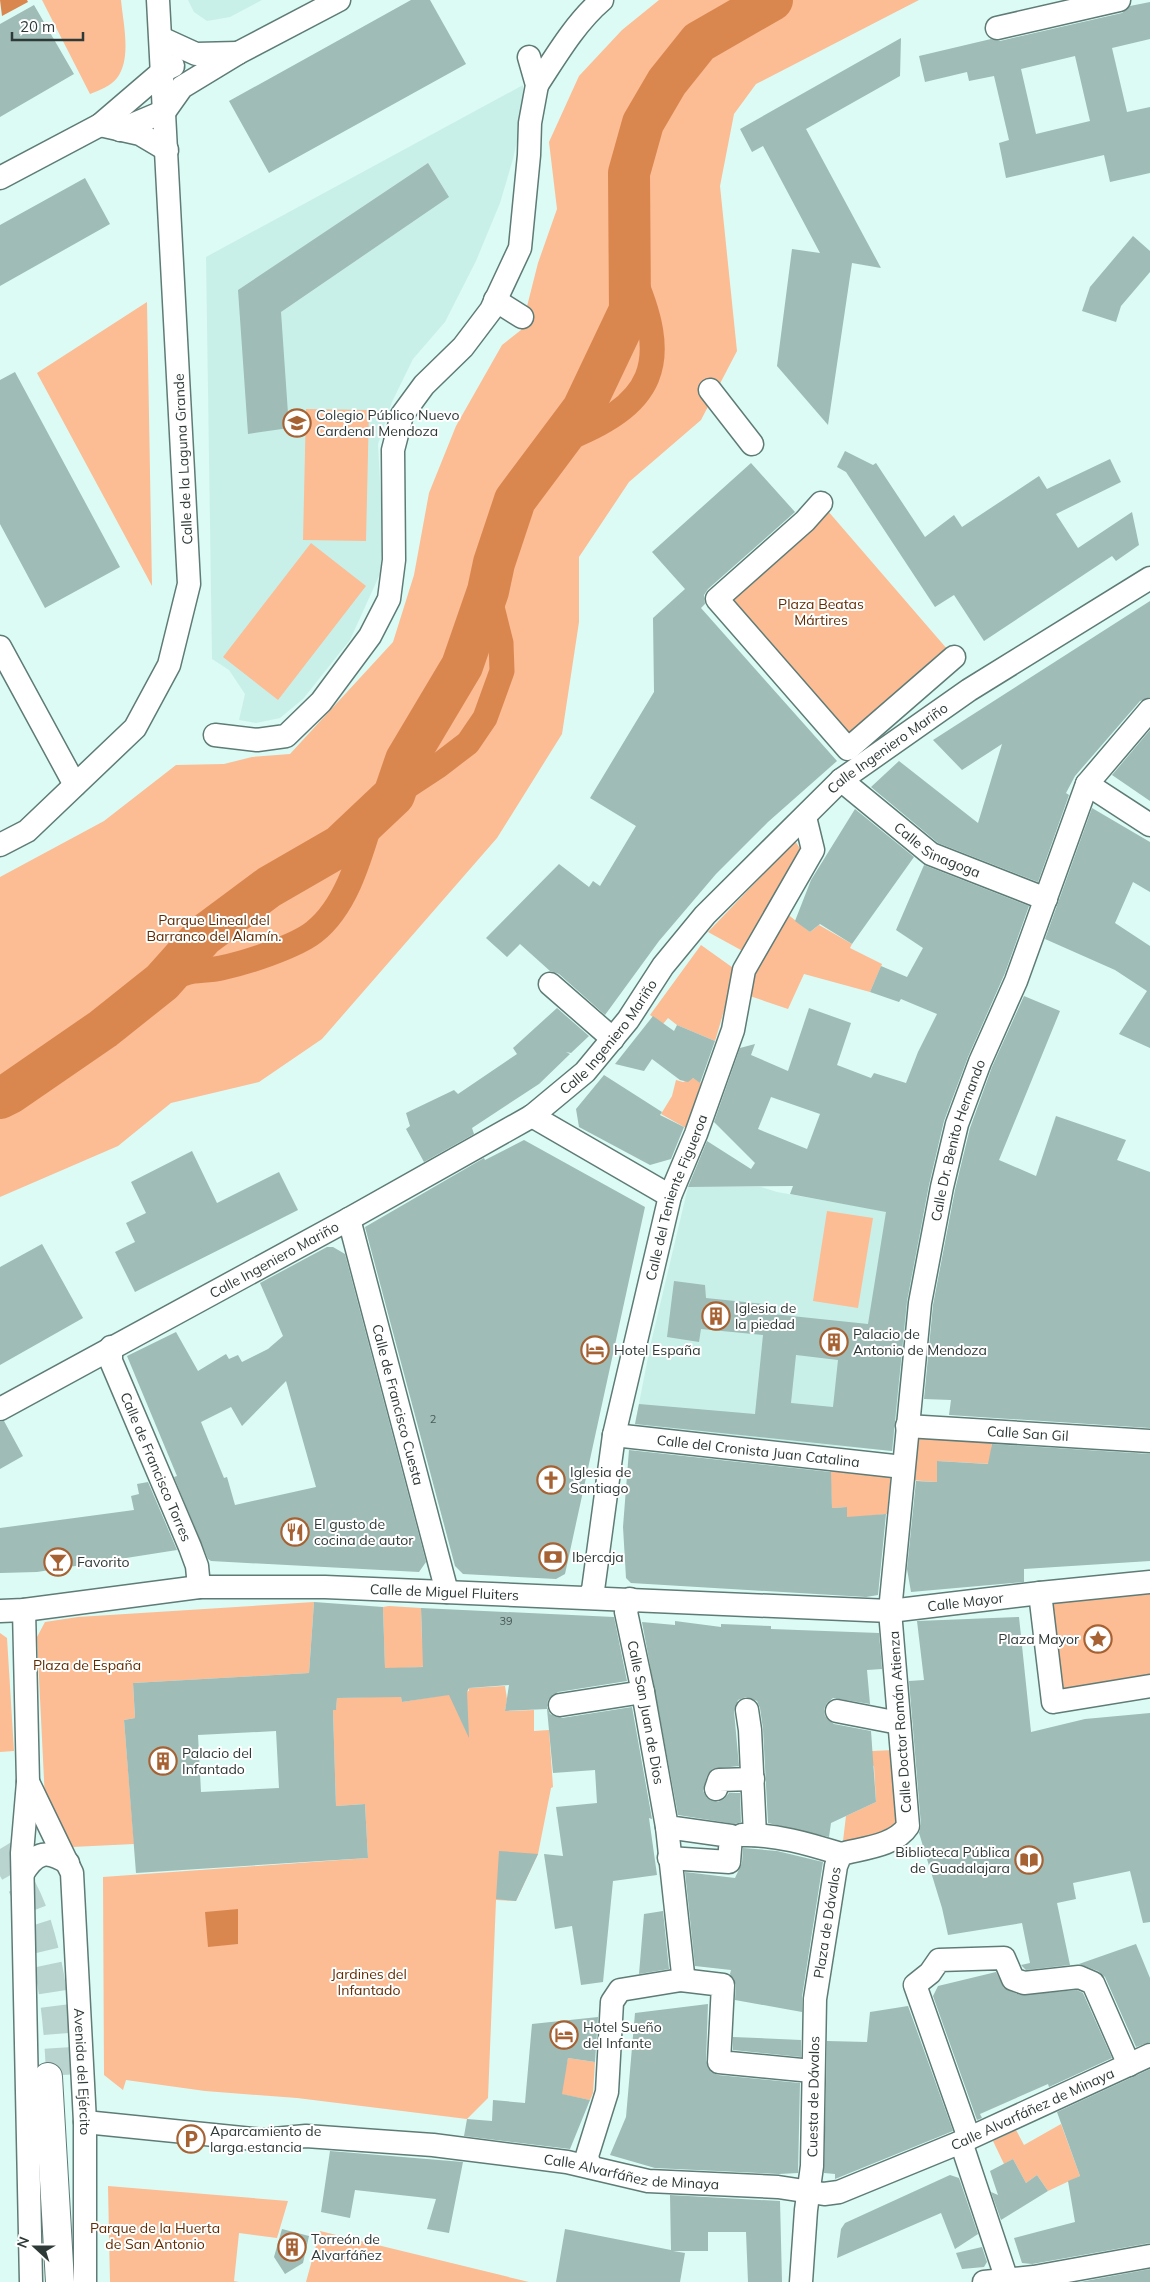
<svg xmlns="http://www.w3.org/2000/svg" width="1150" height="2282" viewBox="0 0 1150 2282" font-family="Mulish,sans-serif">
<style>
.built{fill:#c8f0e9}
.green{fill:#fcbc94}
.water{fill:#da874f}
.lines{fill:none;stroke-linecap:round;stroke-linejoin:round}
.canal{stroke:#da874f;stroke-width:25}
.river{stroke:#da874f;stroke-width:42}
.building{fill:#9fbcb7;fill-rule:evenodd}
.secondary-tunnel{stroke:#b9d4cf;stroke-width:28;stroke-dasharray:28 14;stroke-linecap:butt}
.street-casing{stroke:#5f7b76;stroke-width:25}
.secondary-casing{stroke:#5f7b76;stroke-width:30}
.street{stroke:#fff;stroke-width:22}
.secondary{stroke:#fff;stroke-width:28}
.labels{text-anchor:middle;stroke-width:4;stroke-linejoin:round;paint-order:stroke}
.number-label{font-size:11px;fill:#4a5a58}
.poi-label{font-size:14px;fill:#2e3a38;stroke:#fff;text-anchor:start}
.street-label{font-size:14px;fill:#2e3a38;stroke:#fff}
.park-label{font-size:14px;fill:#602b00;stroke:#fff}
</style>
<rect width="100%" height="100%" fill="#dcfbf5"/>
<!-- built -->
<path class="built" d="M188,0H262L230,17L207,21L194,12Z
M523,85V114L513,159L500,203L476,261L445,322L413,359L392,402L378,444L383,538L380,574L350,640L303,699L280,718L256,723L239,720L245,694L229,670L212,659L206,257Z
M688,1187H761L777,1192L879,1210L880,1207L924,1216L906,1328L893,1451L634,1429L650,1347Z"/>
<!-- green -->
<path class="green" d="M42,0H121C123,23 132,58 117,78C111,86 100,90 90,94Z
M659,0H919L756,84L734,114L720,186L737,351L701,420L629,482L579,557V622L562,734L497,838L322,1039L259,1082L171,1103L118,1146L0,1197V877L104,821L176,765L224,764L252,757L290,754L393,642L414,575L429,493L456,426L502,345L521,330L538,263L557,209L549,142L579,76L622,30Z
M147,302L152,586L37,373Z
M306,409L369,410L366,541L303,540Z
M821,503L954,657L848,749L717,599Z
M311,543L366,586L278,700L223,657Z
M795,841L805,856L750,955L708,932Z
M786,913L810,932L819,925L852,944L850,948L882,964L870,992L804,974L788,1009L741,993Z
M701,945L736,970L715,1041L677,1025L668,1018L663,1024L650,1015Z
M693,1078L701,1083L686,1128L661,1114L672,1096L676,1080L683,1082Z
M827,1211L873,1218L858,1308L813,1301Z
M914,1436L992,1440L991,1464L937,1461V1482L909,1480Z
M830,1468L891,1474L887,1514L847,1518V1507L832,1508Z
M1150,1581V1686L1053,1702L1040,1593Z
M314,1602L309,1673L133,1683L135,1718L124,1720L134,1844L72,1847L45,1800L37,1637L45,1622L78,1617Z
M389,1606L421,1608L422,1640L437,1666L385,1669L383,1607Z
M0,1633L7,1638L14,1751L0,1752Z
M505,1686L507,1699L505,1711L534,1710V1731L549,1730L553,1787L551,1788L538,1854L516,1901L496,1900L488,2098L467,2119L297,2098L205,2091L126,2080L123,2090L104,2075L103,1877L368,1858L365,1804L336,1806L333,1710L336,1709L337,1698L401,1696L402,1702L469,1691V1688Z
M894,1750L903,1820L858,1844L843,1841L846,1816L876,1802L874,1766L867,1765L872,1751Z
M568,2058L595,2062L593,2093L590,2100L560,2094Z
M1061,2124L1080,2176L1048,2191L1037,2175L1026,2183L1013,2159L1004,2164L993,2141L1016,2130L1024,2145Z
M108,2186L288,2201L277,2238L239,2233L234,2281L239,2282H110Z
M320,2231L529,2282H306Z"/>
<!-- water -->
<path class="water" d="M0,0H27L28,2L2,16Z
M238,1909V1944L208,1947L205,1912Z"/>
<g class="lines">
<!-- canal -->
<path class="canal" d="M559,442C656,405 673,364 630,269
M394,795L438,766L468,743L485,718L502,671L501,643L488,591
M162,982C172,978 183,973 194,971C203,970 212,970 221,968C245,963 295,947 314,932C347,906 360,856 372,817"/>
<!-- river -->
<path class="river" d="M0,1098L10,1093L103,1029L162,982L203,936L269,887L340,846L394,795L406,760L462,666L488,591L494,563L515,500L583,409L630,310L629,173L643,123L667,82L699,42L772,0"/>
</g>
<!-- building -->
<path class="building" d="M411,0H430L466,64L269,173L229,101Z
M1150,2V39L1112,48L1127,112L1150,107V173L1110,182L1104,155L1006,178L999,143L1009,140L994,76L969,81L967,72L925,82L919,56L991,39L1000,41L1122,13L1130,6ZM1075,56L1090,121L1036,134L1021,69Z
M34,5L74,74L0,117V24Z
M901,38L900,76L806,129L881,268L852,263L828,425L777,366L792,249L820,253L763,146L752,152L740,129Z
M428,163L449,197L281,312L289,428L248,434L238,290Z
M85,178L110,224L0,286V225Z
M1133,236L1150,251V272L1121,306L1116,322L1082,311L1090,287Z
M15,372L120,567L45,608L0,524V380Z
M845,451L873,465L876,463L925,537L954,515L962,527L1039,476L1047,489L1110,459L1121,482L1056,514L1078,548L1132,512L1139,545L1116,561L1112,556L984,641L954,595L935,607L846,472L837,467Z
M751,463L795,512L708,589L704,595L705,604L701,608L837,761L768,822L716,874L659,941L605,1015L559,974L550,971L520,944L507,957L486,938L559,864L589,887L593,881L600,886L636,826L590,798L654,692L653,618L685,589L652,552Z
M1150,601V697L1140,701L1075,776L1066,793L1069,795L1038,882L938,843L871,787L899,761L978,823L1002,744L962,770L933,740Z
M1150,730V801L1112,775Z
M1092,808L1150,842V892L1133,882L1115,923L1150,946V1048L1119,1034L1147,991L1115,970L1045,939Z
M855,809L914,857L852,944L820,924L810,932L795,921L811,880Z
M924,865L1029,906L1005,973L968,1057L944,1121L929,1185L907,1301L892,1451L635,1424L639,1404L755,1414L763,1335L701,1329L699,1342L667,1337L674,1281L705,1285L706,1298L764,1304L763,1313L868,1324L886,1212L790,1194L793,1186L688,1187L707,1141L751,1169L755,1163L714,1122L740,1048L755,1044L751,1055L788,1071L809,1008L851,1023L837,1065L871,1078L874,1073L906,1083L918,1052L937,1014L901,999L899,1002L870,992L881,966L907,977L923,948L896,930ZM771,1097L820,1114L807,1149L758,1129ZM796,1355L838,1360L833,1407L791,1403Z
M1024,996L1060,1011L999,1160L1036,1176L1056,1116L1126,1140L1117,1160L1150,1172V1428L949,1415L951,1400L924,1399L933,1305L955,1190L970,1128L992,1067Z
M557,1008L589,1036L571,1053L566,1052L570,1054L539,1084L472,1128L474,1134L424,1162L406,1129L410,1126L406,1113L454,1090L458,1094L517,1054L513,1048Z
M653,1016L674,1031L677,1025L715,1041L700,1083L693,1078L688,1082L680,1080L652,1059L644,1071L615,1064Z
M604,1075L662,1112L660,1115L684,1127L671,1159L650,1165L579,1127L576,1109Z
M524,1140L645,1207L565,1574L556,1579L463,1574L455,1566L365,1227L484,1158L485,1160Z
M192,1151L217,1203L279,1172L298,1210L135,1292L115,1252L135,1242L126,1223L146,1213L131,1182Z
M42,1244L83,1318L0,1365V1267Z
M327,1247H333L345,1254L426,1562L419,1572L211,1561L208,1559L174,1477L177,1476L127,1356L176,1332L198,1371L226,1354L229,1359L238,1355L242,1362L268,1349L283,1336L260,1283ZM286,1381L316,1487L235,1505L227,1477L224,1478L201,1422L231,1407L242,1426Z
M4,1421L23,1456L0,1469V1422Z
M992,1444L1150,1454V1561L1024,1569V1582L911,1592L907,1569L916,1481L937,1482V1461L988,1464Z
M629,1450L831,1472L832,1508L847,1507V1517L886,1514L878,1595L866,1597L631,1583L626,1578L623,1527Z
M148,1482L177,1550L37,1572L0,1573V1528L134,1510L131,1496L139,1494L137,1484Z
M314,1602L383,1607L385,1668L423,1667L421,1608L614,1617L627,1681L558,1692L548,1700L547,1707L550,1714L562,1718L632,1707L652,1819L649,1818L657,1875L613,1881L603,1982L581,1985L572,1926L555,1929L544,1854L563,1856L556,1807L597,1803L595,1770L553,1773L547,1709L505,1711L509,1685L469,1688L467,1692L469,1738L449,1695L402,1702L401,1697L337,1698L336,1710H333L336,1806L365,1804L368,1858L136,1873L124,1720L135,1718L133,1683L309,1673ZM276,1731L279,1788L201,1792L198,1735Z
M1019,1617L1031,1732L1085,1719L1150,1713V1922L1143,1923L1130,1871L1073,1883L1076,1899L1057,1903L1070,1965L1026,1970L1021,1965L1030,1963L1022,1923L948,1935L942,1908L919,1833L921,1825L909,1681L924,1680L917,1621Z
M675,1621L721,1627V1624L771,1626V1629L879,1633L882,1669L867,1670L870,1704L833,1698L827,1703L824,1709L825,1716L834,1724L871,1731L876,1802L831,1823L829,1837L768,1823L763,1729L760,1708L757,1701L746,1697L738,1700L734,1711L739,1766L712,1769L707,1776L703,1791L707,1798L718,1802L724,1799L729,1793H740L741,1822L735,1824L678,1815L642,1622L675,1625Z
M743,1848L777,1851L823,1862L802,1997V2012L735,2000L736,1985L730,1974L731,1970L695,1966L685,1872L735,1878L742,1863Z
M499,1851L538,1854L516,1901L496,1899Z
M663,1911L669,1969L639,1974L644,1914Z
M1136,1944L1150,1978V2042L1136,2047L1105,1977L1098,1971L1079,1964Z
M996,1972L1004,1988L1020,1995L1077,1990L1083,1993L1112,2058L1049,2087L1048,2084L980,2114L982,2118L977,2120L933,1996L938,1986Z
M708,2004L706,2061L711,2072L718,2075L800,2083L798,2173L779,2174L655,2168L610,2155L626,2117L635,2013Z
M908,2006L953,2131L835,2179V2174L824,2173L827,2041L867,2042L870,2012Z
M598,2017L595,2062L568,2058L562,2094L590,2100L570,2149L464,2136L467,2119L492,2121L493,2100L525,2103L532,2024Z
M733,2037L801,2040V2057L733,2050Z
M1150,2069V2243L1032,2264L1022,2263L1014,2238L1075,2222L1068,2181L1080,2176L1057,2112Z
M330,2151L463,2162L449,2233L427,2229L436,2199L355,2190L350,2218L321,2212Z
M1013,2159L1026,2183L1037,2175L1048,2191L1001,2220L991,2192L998,2195L990,2171Z
M950,2175L959,2178L978,2234L955,2249L941,2213L837,2258L841,2229L845,2223Z
M670,2195L780,2201L782,2282H748L746,2232H708V2251H673L685,2253L680,2282H556L565,2229L671,2250Z
M282,2229L309,2236L303,2263L285,2274L274,2257Z
M982,2247L987,2262L984,2267L962,2269L956,2253Z
M1150,2269V2282H1080Z"/>
<g class="lines">
<!-- secondary-tunnel -->
<path class="secondary-tunnel" d="M0,1849C13,1870 27,1893 35,1917C52,1967 58,2022 60,2075"/>
<!-- street casing -->
<g class="street-casing">
<g id="street">
<path d="M997,28L1119,0"/>
<path d="M238,53L339,0"/>
<path d="M537,85C556,56 576,22 602,0"/>
<path d="M120,130L165,111L182,87L238,53L196,54L161,38"/>
<path d="M167,150L140,134L100,125L163,71L173,66"/>
<path d="M0,178L100,125"/>
<path d="M495,300L522,317"/>
<path d="M710,390L752,444"/>
<path d="M821,503L805,521L717,599L848,749L954,657"/>
<path d="M0,647L75,785"/>
<path d="M215,735L257,740L286,736L321,702L370,636L389,599L394,560L393,450L402,415L424,385L463,347L491,310L520,248L529,155L530,123L537,85L529,57"/>
<path id="s1" d="M841,780L931,854L1046,899"/>
<path d="M1087,784L1150,825"/>
<path d="M0,845L27,831L135,728L169,665L189,584L158,0"/>
<path d="M550,984L613,1039"/>
<path d="M532,1116L670,1196"/>
<path id="s2" d="M349,1219L447,1592"/>
<path id="s3" d="M111,1347V1361L190,1547L197,1566L199,1587"/>
<path id="s4" d="M0,1409L349,1219L532,1116L585,1072L628,1020L663,966L705,915L841,780L969,690L1150,578"/>
<path id="s5" d="M907,1426L1150,1441"/>
<path id="s6" d="M614,1435L903,1467"/>
<path d="M1040,1593L1053,1702L1150,1686"/>
<path id="s7" d="M588,1597L593,1590L614,1435L670,1196L696,1134L733,1030L744,970L813,850L805,817"/>
<path id="s8" d="M630,1599L626,1612L643,1692L667,1827L731,1836L729,1862L669,1858"/>
<path d="M24,1610L28,1782L22,1853L31,2282"/>
<path id="s9" d="M0,1611L24,1610L199,1587H325L890,1611L1040,1593L1150,1582"/>
<path d="M560,1705L643,1692"/>
<path d="M747,1710L750,1730L755,1835"/>
<path d="M837,1711L899,1723"/>
<path id="s10" d="M28,1782L72,1873L85,2122V2282"/>
<path d="M716,1789L719,1780L753,1779"/>
<path d="M742,1835C775,1834 809,1844 841,1854"/>
<path d="M23,1873C37,1851 47,1850 68,1863"/>
<path d="M681,1980L723,1985L719,2062L812,2071"/>
<path id="s11" d="M85,2122L263,2140L306,2136L433,2145L567,2162L648,2181L778,2187L824,2194L839,2192L961,2142L1150,2055"/>
<path d="M969,2138L915,1985L930,1973L939,1960L1004,1958L1013,1979L1024,1983L1079,1977L1093,1983L1129,2065"/>
<path d="M961,2142L1007,2280"/>
<path d="M590,2167L587,2156L607,2092L612,2002L620,1990L681,1980L683,1974L667,1827"/>
<path id="s12" d="M801,2282L806,2210L812,2166L815,1999L836,1866L841,1854C863,1848 895,1846 908,1826L890,1611L920,1303L942,1187L957,1124L980,1062L1016,981L1087,784L1150,710"/>
<path d="M984,2282L1034,2277L1150,2256"/>
</g>
</g>
<!-- secondary casing -->
<g class="secondary-casing">
<path id="secondary" d="M48,2077L60,2282"/>
</g>
<!-- street -->
<use href="#street" class="street"/>
<!-- secondary -->
<use href="#secondary" class="secondary"/>
</g>
<!-- icons -->
<defs>
<g id="school-ring" transform="scale(1.4375)"><circle r="9.5" fill="#fff" stroke="#a66232" stroke-width="1.5"/><path d="M0-5L7-2L0 1L-7-2ZM-4 1L0 2.5L4 1V4Q0 6-4 4Z" fill="#a66232"/></g>
<g id="building-ring" transform="scale(1.4375)"><circle r="9.5" fill="#fff" stroke="#a66232" stroke-width="1.5"/><path d="M-4-6H4V6H1V3H-1V6H-4ZM-2.5-4.3h1.7v1.8h-1.7ZM.8-4.3h1.7v1.8H.8ZM-2.5-1h1.7V.8h-1.7ZM.8-1h1.7V.8H.8Z" fill="#a66232"/></g>
<g id="hotel-ring" transform="scale(1.4375)"><circle r="9.5" fill="#fff" stroke="#a66232" stroke-width="1.5"/><path d="M-6-4.5h1.5V1H6V5H4.5V3h-9V5H-6ZM-4 0a1.8 1.8 0 1 1 3.6 0ZM.5 0V-2.5h3Q6-2.5 6 0Z" fill="#a66232"/></g>
<g id="church-ring" transform="scale(1.4375)"><circle r="9.5" fill="#fff" stroke="#a66232" stroke-width="1.5"/><path d="M-1.2-6h2.4v3.5h3.3v2.4h-3.3V6h-2.4V-.1h-3.3v-2.4h3.3Z" fill="#a66232"/></g>
<g id="restaurant-ring" transform="scale(1.4375)"><circle r="9.5" fill="#fff" stroke="#a66232" stroke-width="1.5"/><path d="M-5-6h1v4h1v-4h1v4h1v-4h1v5L-1.5 .5V6h-2V.5L-5-1ZM5-6V6H3V1.5H1.5Q1.5-4 5-6Z" fill="#a66232"/></g>
<g id="bank-ring" transform="scale(1.4375)"><circle r="9.5" fill="#fff" stroke="#a66232" stroke-width="1.5"/><path d="M-6-4H6V4H-6ZM0-2.3a2.3 2.3 0 1 0 0 4.6a2.3 2.3 0 1 0 0-4.6Z" fill="#a66232"/></g>
<g id="bar-ring" transform="scale(1.4375)"><circle r="9.5" fill="#fff" stroke="#a66232" stroke-width="1.5"/><path d="M-6-5H6L.8 .8V4.5H3.5V6h-7V4.5H-.8V.8Z" fill="#a66232"/></g>
<g id="sight-ring" transform="scale(1.4375)"><circle r="9.5" fill="#fff" stroke="#a66232" stroke-width="1.5"/><path d="M0-6L1.8-2.2L6-1.7L2.9 1.2L3.7 5.4L0 3.3L-3.7 5.4L-2.9 1.2L-6-1.7L-1.8-2.2Z" fill="#a66232"/></g>
<g id="library-ring" transform="scale(1.4375)"><circle r="9.5" fill="#fff" stroke="#a66232" stroke-width="1.5"/><path d="M-6-4Q-3-5.5-.7-3.5V5Q-3 3-6 4ZM6-4Q3-5.5 .7-3.5V5Q3 3 6 4Z" fill="#a66232"/></g>
<g id="parking-ring" transform="scale(1.4375)"><circle r="9.5" fill="#fff" stroke="#a66232" stroke-width="1.5"/><path d="M-3.5-5.5H1a3.5 3.5 0 0 1 0 7H-1V5.5H-3.5ZM-1-3.4V-.6H.8a1.4 1.4 0 0 0 0-2.8Z" fill="#a66232"/></g>
</defs>
<g fill-rule="evenodd">
<use href="#school-ring" x="297" y="423"/>
<use href="#building-ring" x="716" y="1316"/>
<use href="#building-ring" x="834" y="1342"/>
<use href="#hotel-ring" x="595" y="1350"/>
<use href="#church-ring" x="551" y="1480"/>
<use href="#restaurant-ring" x="295" y="1532"/>
<use href="#bank-ring" x="553" y="1557"/>
<use href="#bar-ring" x="58" y="1562"/>
<use href="#sight-ring" x="1098" y="1639"/>
<use href="#building-ring" x="163" y="1761"/>
<use href="#library-ring" x="1029" y="1860"/>
<use href="#hotel-ring" x="564" y="2035"/>
<use href="#parking-ring" x="191" y="2139"/>
<use href="#building-ring" x="292" y="2247"/>
</g>
<g class="labels">
<!-- number labels -->
<g class="number-label">
<text x="433" y="1423">2</text>
<text x="506" y="1625">39</text>
</g>
<!-- poi labels -->
<g class="poi-label">
<text x="316" y="420">Colegio Público Nuevo<tspan x="316" dy="16">Cardenal Mendoza</tspan></text>
<text x="735" y="1313">Iglesia de<tspan x="735" dy="16">la piedad</tspan></text>
<text x="853" y="1339">Palacio de<tspan x="853" dy="16">Antonio de Mendoza</tspan></text>
<text x="614" y="1355">Hotel España</text>
<text x="570" y="1477">Iglesia de<tspan x="570" dy="16">Santiago</tspan></text>
<text x="314" y="1529">El gusto de<tspan x="314" dy="16">cocina de autor</tspan></text>
<text x="572" y="1562">Ibercaja</text>
<text x="77" y="1567">Favorito</text>
<text x="1079" y="1644" text-anchor="end">Plaza Mayor</text>
<text x="182" y="1758">Palacio del<tspan x="182" dy="16">Infantado</tspan></text>
<text x="1010" y="1857" text-anchor="end">Biblioteca Pública<tspan x="1010" dy="16">de Guadalajara</tspan></text>
<text x="583" y="2032">Hotel Sueño<tspan x="583" dy="16">del Infante</tspan></text>
<text x="210" y="2136">Aparcamiento de<tspan x="210" dy="16">larga estancia</tspan></text>
<text x="311" y="2244">Torreón de<tspan x="311" dy="16">Alvarfáñez</tspan></text>
</g>
<!-- street labels -->
<g class="street-label">
<text transform="translate(183 459) rotate(-93)" y="5">Calle de la Laguna Grande</text>
<text dy="5" stroke="none"><textPath href="#s4" startOffset="1122">Calle Ingeniero Mariño</textPath></text>
<text dy="5" stroke="none"><textPath href="#s1" startOffset="120">Calle Sinagoga</textPath></text>
<text dy="5" stroke="none"><textPath href="#s4" startOffset="718">Calle Ingeniero Mariño</textPath></text>
<text dy="5" stroke="none"><textPath href="#s12" startOffset="1198">Calle Dr. Benito Hernando</textPath></text>
<text dy="5" stroke="none"><textPath href="#s7" startOffset="411">Calle del Teniente Figueroa</textPath></text>
<text dy="5" stroke="none"><textPath href="#s4" startOffset="312">Calle Ingeniero Mariño</textPath></text>
<text dy="5" stroke="none"><textPath href="#s2" startOffset="192">Calle de Francisco Cuesta</textPath></text>
<text dy="5" stroke="none"><textPath href="#s5" startOffset="121">Calle San Gil</textPath></text>
<text dy="5" stroke="none"><textPath href="#s6" startOffset="145">Calle del Cronista Juan Catalina</textPath></text>
<text dy="5" stroke="none"><textPath href="#s3" startOffset="129">Calle de Francisco Torres</textPath></text>
<text dy="5" stroke="none"><textPath href="#s9" startOffset="446">Calle de Miguel Fluiters</textPath></text>
<text dy="5" stroke="none"><textPath href="#s9" startOffset="968">Calle Mayor</textPath></text>
<text dy="5" stroke="none"><textPath href="#s8" startOffset="116">Calle San Juan de Dios</textPath></text>
<text transform="translate(900 1722) rotate(-94)" y="5">Calle Doctor Román Atienza</text>
<text dy="5" stroke="none"><textPath href="#s12" startOffset="361">Plaza de Dávalos</textPath></text>
<text dy="5" stroke="none"><textPath href="#s10" startOffset="300">Avenida del Ejército</textPath></text>
<text dy="5" stroke="none"><textPath href="#s12" startOffset="186">Cuesta de Dávalos</textPath></text>
<text dy="5" stroke="none"><textPath href="#s11" startOffset="970">Calle Alvarfáñez de Minaya</textPath></text>
<text dy="5" stroke="none"><textPath href="#s11" startOffset="550">Calle Alvarfáñez de Minaya</textPath></text>
</g>
<!-- park labels -->
<g class="park-label">
<text x="821" y="609">Plaza Beatas<tspan x="821" dy="16">Mártires</tspan></text>
<text x="214" y="925">Parque Lineal del<tspan x="214" dy="16">Barranco del Alamín.</tspan></text>
<text x="87" y="1670">Plaza de España</text>
<text x="369" y="1979">Jardines del<tspan x="369" dy="16">Infantado</tspan></text>
<text x="155" y="2233">Parque de la Huerta<tspan x="155" dy="16">de San Antonio</tspan></text>
</g>
</g>
<!-- north arrow -->
<g transform="translate(35 2247) rotate(291)" stroke="#ffffff" stroke-width="4" paint-order="stroke">
<path d="M0-4L9 19L0 12L-9 19Z" fill="#2e3a38"/>
<text y="-8" font-size="14" font-weight="bold" text-anchor="middle" fill="#2e3a38">N</text>
</g>
<!-- scale -->
<path d="M12 32v8h71v-8" fill="none" stroke="#2e3a38" stroke-width="2.5"/>
<text x="20" y="32" font-size="15" fill="#2e3a38" stroke="#ffffff" stroke-width="4" paint-order="stroke">20 m</text>
</svg>
